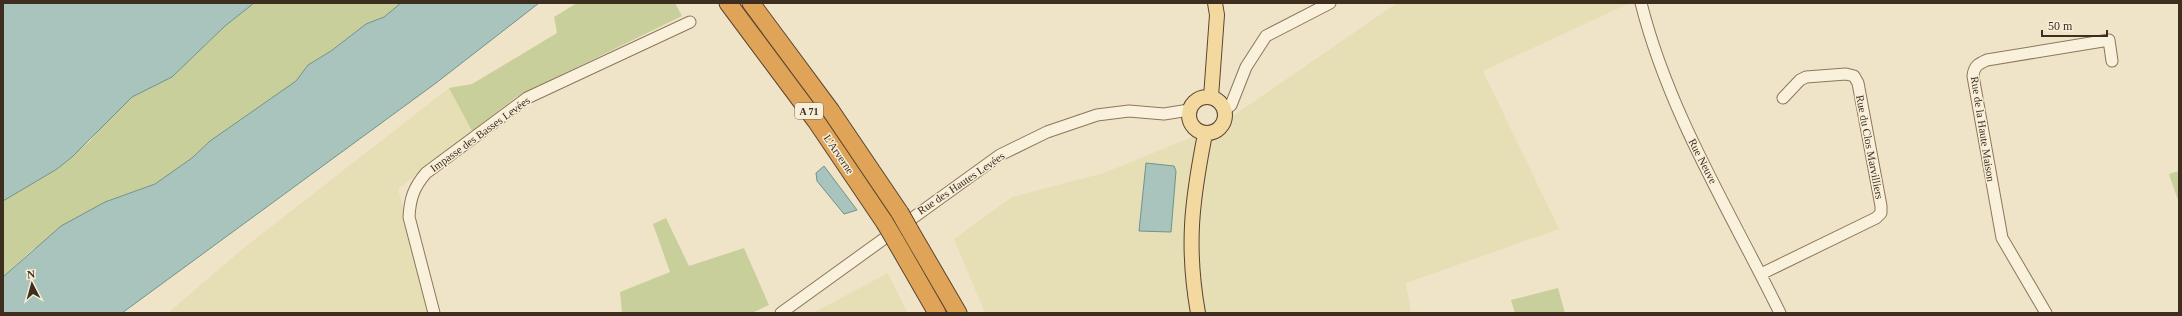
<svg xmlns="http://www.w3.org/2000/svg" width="2182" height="316" viewBox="0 0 2182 316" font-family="Georgia,serif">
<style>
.farmland{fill:#e6deb5}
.green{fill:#c9cf9b}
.water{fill:#a9c4bc;stroke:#6f938a}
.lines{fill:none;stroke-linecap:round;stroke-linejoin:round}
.minor-casing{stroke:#8d765c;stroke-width:13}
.major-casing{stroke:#5b4430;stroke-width:16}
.highway-casing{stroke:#5b4430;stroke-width:19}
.minor{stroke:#faf1dc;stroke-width:11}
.major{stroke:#f3d9a0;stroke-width:14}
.highway{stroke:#e0a458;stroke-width:17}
.highway-bridge-casing{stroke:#5b4430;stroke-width:19;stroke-linecap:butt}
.highway-bridge{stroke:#e0a458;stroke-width:17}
.labels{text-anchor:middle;stroke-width:3;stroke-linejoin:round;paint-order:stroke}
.shield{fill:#f7eed8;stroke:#756857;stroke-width:1}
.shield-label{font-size:10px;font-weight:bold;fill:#3d2e20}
.street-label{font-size:11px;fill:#3d2e20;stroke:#f7eed8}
</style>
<rect width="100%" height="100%" fill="#f0e4c8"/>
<!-- farmland -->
<path class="farmland" d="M1397,3H1630L1483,71L1559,229L1406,283L1411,313H985L954,239L1012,197L1104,173L1217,127Z
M449,88L472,131L398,189L432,313H168L245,247Z
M888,273L908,313H813Z"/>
<!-- green -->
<path class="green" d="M254,3H401L384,17L366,24L331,51L308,65L296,81L210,141L192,158L155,184L105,202L32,250L3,277V201L57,169L90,141L102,126L132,97L172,77L225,26Z
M577,3H675L682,16L516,97L472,131L449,88L472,84L557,33L554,17Z
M2179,171V203L2169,174Z
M666,218L689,266L744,248L769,305L752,313H622L620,292L670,272L653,224Z
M1558,288L1565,313H1515L1511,300Z"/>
<!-- water -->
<path class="water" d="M3,3H254L225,26L172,77L132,97L72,157L57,169L3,201Z
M401,3H539L436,83L122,313H3V277L61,226L105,202L155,184L192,158L210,141L296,81L308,65L331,51L366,24L384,17Z
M1146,163L1174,166L1176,171L1171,232L1139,231Z
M824,166L857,210L844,214L817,181L816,173Z"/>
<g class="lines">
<!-- minor casing -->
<g class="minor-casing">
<path id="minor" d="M1641,3C1669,114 1730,211 1780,313
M1225,110L1231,105L1246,67L1266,36L1330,3
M1761,274L1876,218L1881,213V206L1858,83L1854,76L1846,74L1806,77L1800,80L1783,98
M434,313L409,217C410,198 414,187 426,173L527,98L690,22
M781,313L1000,155L1047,132L1097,115L1129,111L1164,114L1189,110
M2046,313L2002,238L1973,76C1974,66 1978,64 1987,60L2109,40L2112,61"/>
</g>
<!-- major casing -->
<g class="major-casing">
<path id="major" d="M1189 115a18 18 0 1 1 36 0a18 18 0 1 1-36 0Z
M1211,97L1217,15L1215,3
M1198,313C1186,246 1192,200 1205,134"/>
</g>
<!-- highway casing -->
<g class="highway-casing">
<path id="highway" d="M728,3L816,121L885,223
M751,3L831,111L900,213
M909,229L958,313
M895,240L937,313"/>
</g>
<!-- minor -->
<use href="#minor" class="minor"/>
<!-- major -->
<use href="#major" class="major"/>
<!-- highway -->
<use href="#highway" class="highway"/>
<!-- highway-bridge casing -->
<g class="highway-bridge-casing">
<path id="highway-bridge" d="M900,213L909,229
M885,223L895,240"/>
</g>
<!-- highway-bridge -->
<use href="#highway-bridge" class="highway-bridge"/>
</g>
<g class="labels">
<!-- shield labels -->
<rect class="shield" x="795" y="103" width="28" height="16" rx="3"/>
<g class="shield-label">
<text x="809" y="115">A 71</text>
</g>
<!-- street labels -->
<g class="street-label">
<text transform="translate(1983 129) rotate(81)" y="4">Rue de la Haute Maison</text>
<text transform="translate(480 134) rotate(-36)" y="4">Impasse des Basses Levées</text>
<text transform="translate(1870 147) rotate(79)" y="4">Rue du Clos Marvilliers</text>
<text transform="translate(839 154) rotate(56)" y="4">L'Arverne</text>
<text transform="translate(1703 161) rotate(63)" y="4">Rue Neuve</text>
<text transform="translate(961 183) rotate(-34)" y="4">Rue des Hautes Levées</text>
</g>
</g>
<!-- border -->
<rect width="2182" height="316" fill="none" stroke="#3d2e20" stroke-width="8"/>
<!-- north arrow -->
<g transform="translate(32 284) rotate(354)" stroke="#f7eed8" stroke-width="3" paint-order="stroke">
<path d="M0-3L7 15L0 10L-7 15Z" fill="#3d2e20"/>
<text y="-6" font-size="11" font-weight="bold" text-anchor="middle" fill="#3d2e20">N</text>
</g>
<!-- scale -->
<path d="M2042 30v6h65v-6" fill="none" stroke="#3d2e20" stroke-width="2"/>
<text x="2048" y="30" font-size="12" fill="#3d2e20" stroke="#f7eed8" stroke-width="3" paint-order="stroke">50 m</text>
</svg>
